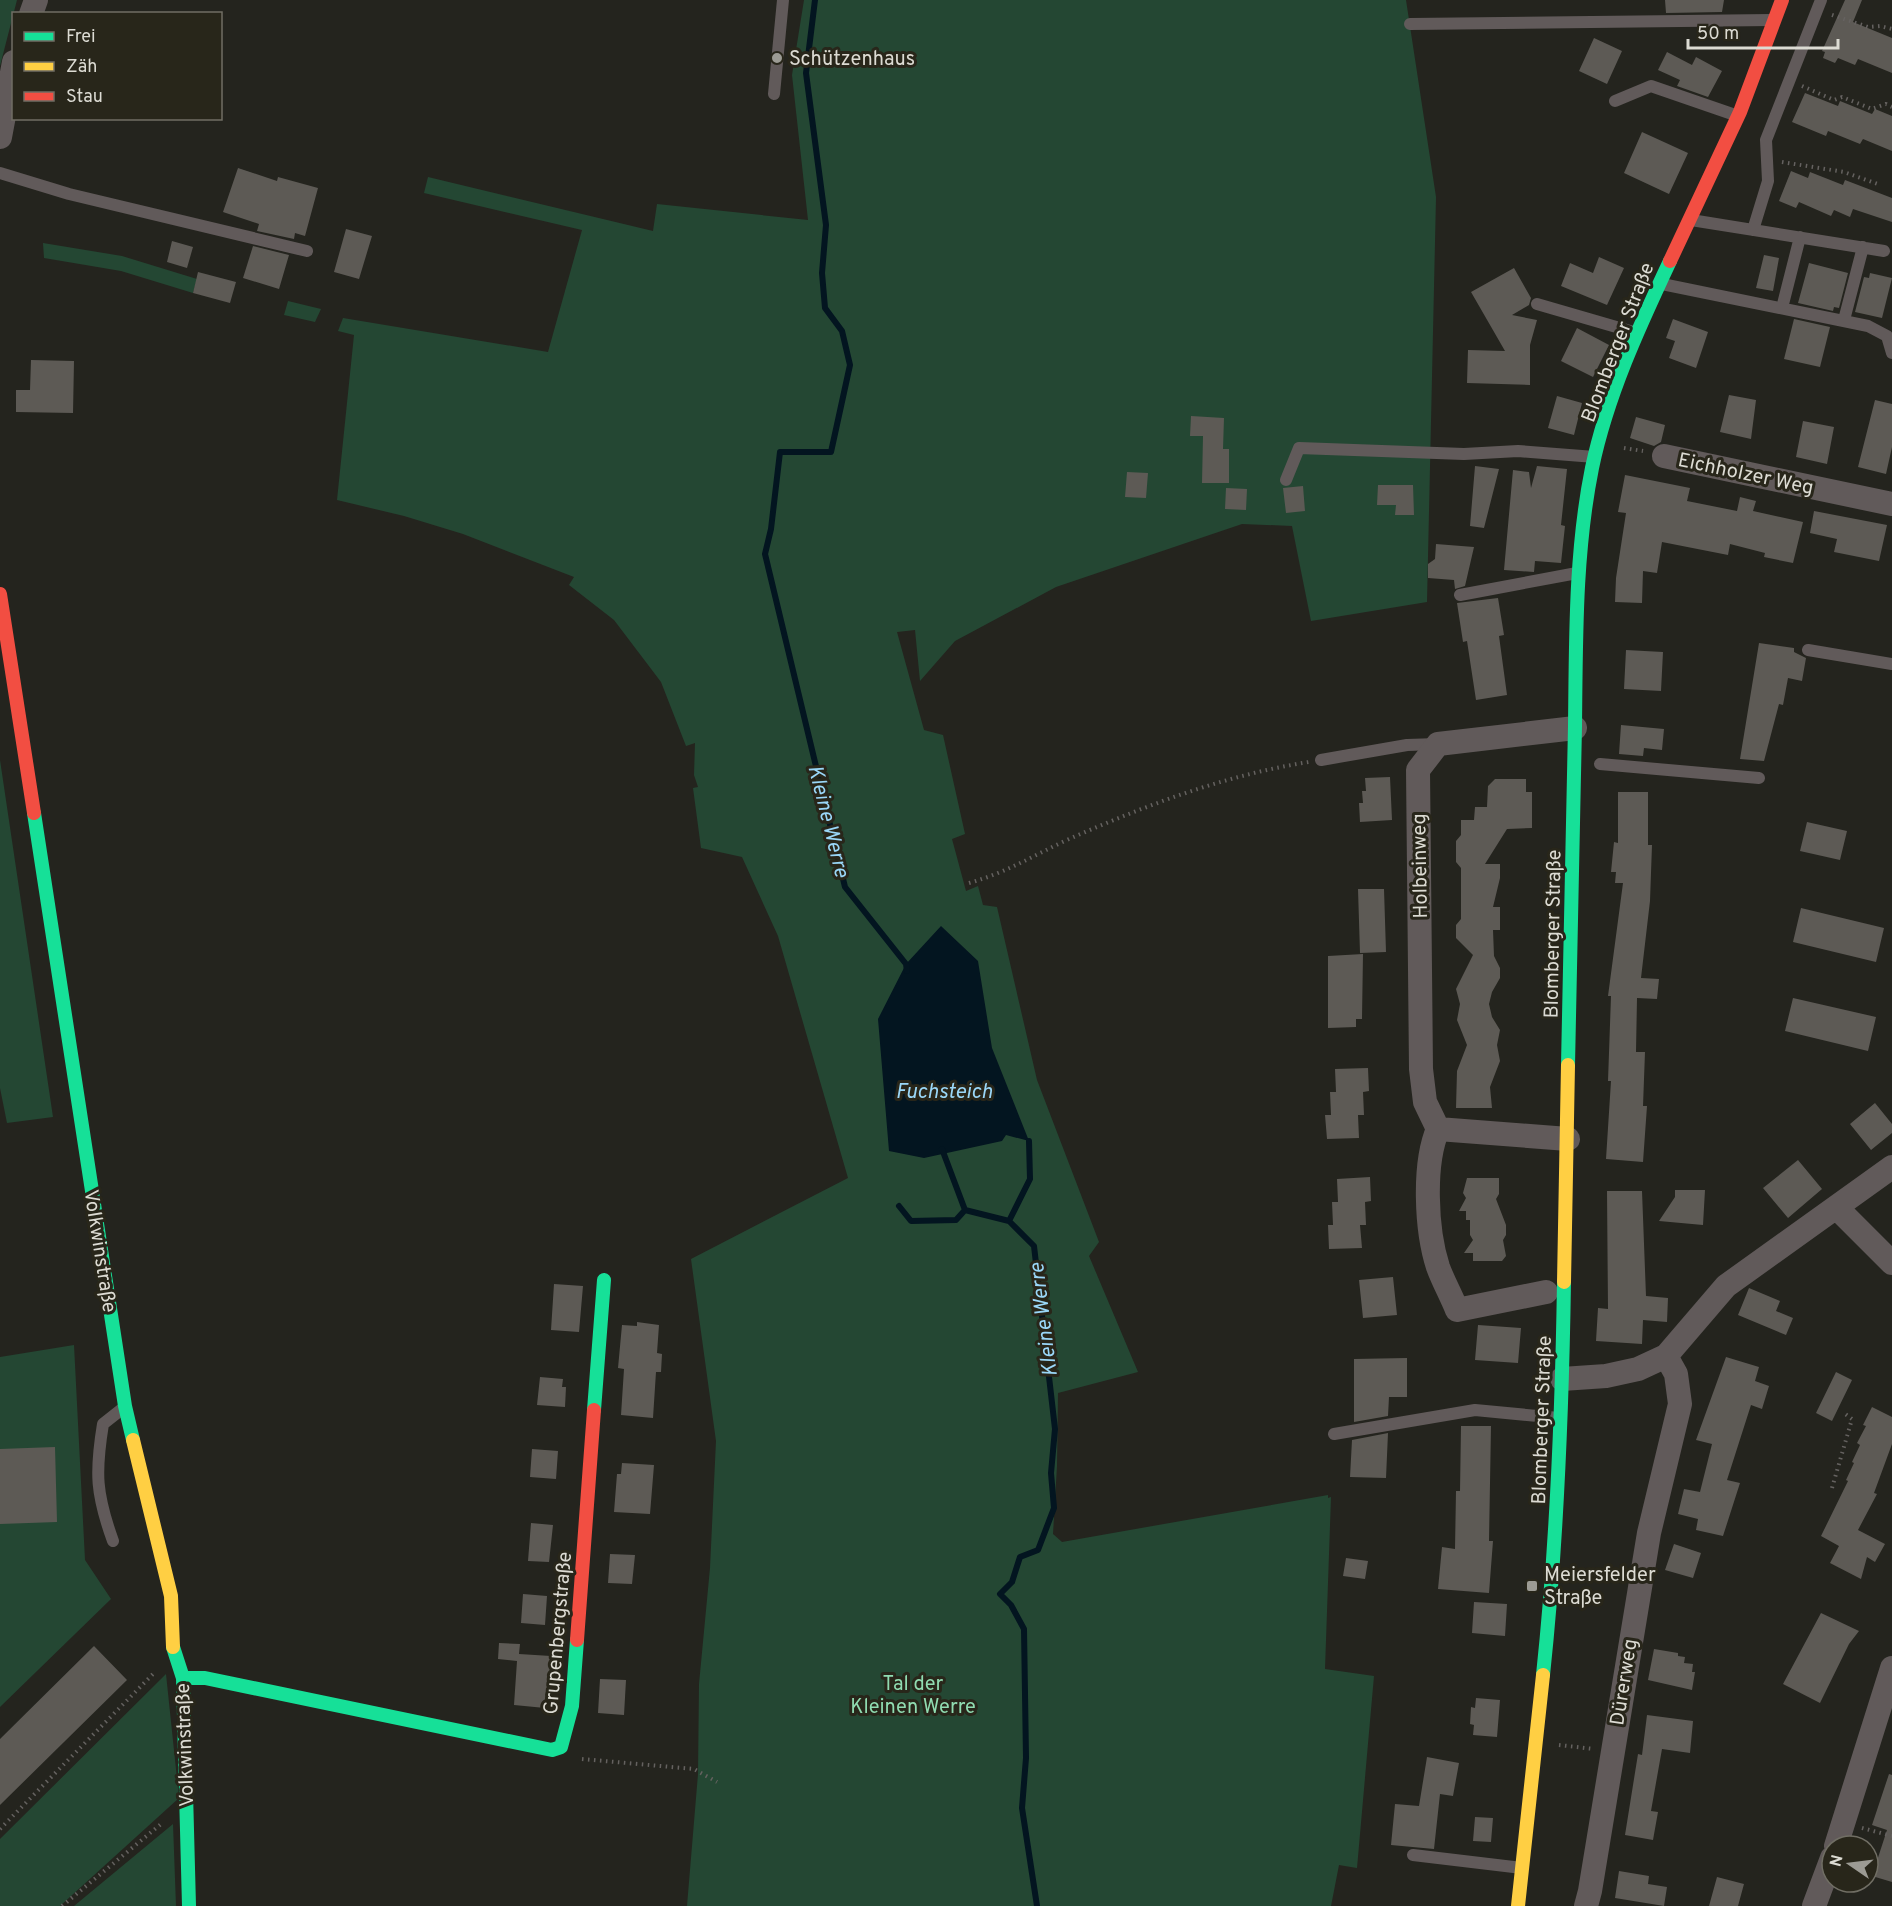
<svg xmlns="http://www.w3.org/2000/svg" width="1892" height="1906" viewBox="0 0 1892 1906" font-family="Overpass,sans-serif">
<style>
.green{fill:#244733}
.water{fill:#031520}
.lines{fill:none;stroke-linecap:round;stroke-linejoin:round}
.stream{stroke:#031520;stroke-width:6}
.building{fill:#5d5a55}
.path{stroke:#656260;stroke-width:4;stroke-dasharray:1.5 4.5;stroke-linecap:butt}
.lane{stroke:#615a5a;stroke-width:12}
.street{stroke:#615a5a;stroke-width:24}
.fast{stroke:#16e098;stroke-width:14}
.slow{stroke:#ffcf43;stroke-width:14}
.jam{stroke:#f24e42;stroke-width:14}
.poi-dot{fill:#9c9b94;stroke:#28261a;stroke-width:2}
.labels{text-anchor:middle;stroke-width:6;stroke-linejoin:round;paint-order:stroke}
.poi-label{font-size:20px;fill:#dcdbd3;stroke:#28261a;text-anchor:start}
.street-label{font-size:20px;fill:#dcdbd3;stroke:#28261a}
.park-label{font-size:20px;fill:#90dcb1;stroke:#28261a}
.water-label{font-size:21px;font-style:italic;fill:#9ad7f8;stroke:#28261a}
</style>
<rect width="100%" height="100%" fill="#24241e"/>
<!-- green -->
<path class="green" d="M0,0H17L0,66Z
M804,0H1406L1436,197L1427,602L1311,621L1292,526L1242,524L1056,587L955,641L920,681L915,630L897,632L924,730L943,735L965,834L952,839L966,891L978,886L983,905L997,907L1037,1080L1099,1242L1089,1256L1138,1372L1058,1393L1057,1466L1053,1534L1062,1542L1328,1495V1498L1331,1497L1325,1669L1374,1676L1357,1868L1339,1865L1331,1906H687L698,1774L699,1684L710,1568L716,1441L691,1259L848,1178L778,936L742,857L701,848L693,788L698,787L694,775L695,743L686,746L661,682L614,620L569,585L574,577L463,534L404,516L337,500L354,335L338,331L343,318L548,352L582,230L424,193L428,177L653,231L657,204L808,220L792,75Z
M43,243L122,256L197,279L193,293L121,271L44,258Z
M288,301L321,309L315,322L284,315Z
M0,760L53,1117L7,1123L0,1088Z
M74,1345L85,1560L111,1599L0,1707V1357Z
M166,1674L179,1798L60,1906H0V1839Z
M173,1824L176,1906H74Z"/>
<!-- water -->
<path class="water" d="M941,926L978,961L992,1048L1029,1141L1006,1135L1002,1141L924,1158L889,1151L878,1019L906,964Z"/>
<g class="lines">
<!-- stream -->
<path class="stream" d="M815,0L806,73L826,225L822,273L825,308L842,331L850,365L831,452H780L771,529L765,554L845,887L906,964L907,971
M942,1149L965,1210L1009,1221L1034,1246L1055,1429L1051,1473L1054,1508L1038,1550L1020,1557L1012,1582L1000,1594L1011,1605L1024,1629L1026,1758L1022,1808L1037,1906
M899,1206L911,1221L956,1220L965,1210
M1009,1221L1030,1179L1029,1141"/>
</g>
<!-- building -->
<path class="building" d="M1665,0H1724L1722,12L1666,13Z
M1845,0H1862L1853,22L1892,38V73L1858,59L1855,65L1838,58L1835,63L1823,58L1825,52L1822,51Z
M1594,38L1622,51L1607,84L1579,71Z
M1667,52L1692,65L1696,57L1722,71L1708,97L1677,86L1680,80L1658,70Z
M1805,93L1838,106L1840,101L1872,114L1875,109L1892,116V151L1863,139L1860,144L1828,131L1826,136L1792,122Z
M1642,132L1688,153L1669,194L1624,173Z
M238,168L277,181L278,177L318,188L305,236L295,233L294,239L257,231L259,224L223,212Z
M1791,171L1808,178L1810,172L1843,185L1845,180L1892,198V222L1853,209L1850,217L1834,210L1831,216L1799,202L1796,208L1779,201Z
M346,229L372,236L359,279L334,272Z
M172,241L193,247L187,268L167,262Z
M253,246L289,255L279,289L243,278Z
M1764,255L1779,258L1773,291L1756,288Z
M1599,257L1624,268L1607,305L1561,286L1570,263L1593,273Z
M1809,263L1848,273L1839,308L1834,307L1833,311L1798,303Z
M1514,268L1531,298L1529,305L1512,315L1537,320L1530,345V385L1467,383L1468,350L1505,351L1471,292Z
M198,272L236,282L230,303L193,293Z
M1870,273L1892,278L1882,318L1855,312L1864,277L1869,278Z
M1673,319L1708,332L1696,368L1669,358L1675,341L1666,338Z
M1794,319L1830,327L1820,367L1784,359Z
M1577,328L1609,345L1593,377L1561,361Z
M31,360L74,361L73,413L16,412V390H30Z
M1729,395L1756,400L1751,439L1720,432Z
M1557,396L1582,403L1574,435L1548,428Z
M1875,400L1892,404V447L1886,474L1858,467Z
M1191,416L1224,418L1223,449H1229V483H1202L1203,436H1190Z
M1636,417L1665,425L1661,442L1654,446L1630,438Z
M1803,421L1834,427L1827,464L1796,457Z
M1475,466L1499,469L1484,528L1470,526Z
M1537,466L1567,469L1561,525L1565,526L1561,563L1535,561L1534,572L1504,570L1513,470L1529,472L1531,488Z
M1127,472L1148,473L1146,498L1125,497Z
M1625,475L1690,488L1687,501L1737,511L1740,497L1756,501L1753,511L1803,522L1793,563L1764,557L1765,553L1730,544L1728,555L1662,542L1657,573L1643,571L1642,603L1615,602L1616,578L1626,513L1618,512Z
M1378,485H1413L1414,515H1395L1396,505H1377Z
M1303,486L1305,511L1286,513L1283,488Z
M1226,488L1247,489L1246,510L1225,509Z
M1814,511L1887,525L1879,561L1834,552L1837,539L1810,533Z
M1436,544L1474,547L1465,586L1455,589L1454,580L1428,578V564L1435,559Z
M1498,598L1504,635L1499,636L1507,695L1476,700L1467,641L1463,642L1457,603Z
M1759,643L1794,648V652L1806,658L1802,681L1788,678L1783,705L1779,704L1764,761L1740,759Z
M1626,650L1663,652L1661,691L1624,689Z
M1621,725L1664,729L1662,750L1644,748L1643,756L1619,754Z
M1390,777L1392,820L1360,822L1359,803H1363L1362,791H1366L1365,778Z
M1495,779H1526V792H1532V828L1507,829L1485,864H1500V878L1493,907H1500V930H1493L1494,956L1500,968V978L1492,992L1489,1004L1492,1017L1500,1030L1497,1045L1500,1061L1490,1087L1492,1108H1456L1457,1071L1467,1045L1457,1020L1460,1004L1456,989L1473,955L1456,938V925L1461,919V868L1456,862V841L1461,835V820H1474L1475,807H1487L1488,786Z
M1618,792H1648V845H1652L1650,901L1641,978L1659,979L1657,999L1637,998L1636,1052H1645L1643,1106H1647L1643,1162L1606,1159L1611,1081H1608L1611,996H1608L1623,883H1615L1616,872H1611L1614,842L1618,843Z
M1807,822L1847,831L1840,860L1800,851Z
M1358,889H1384L1386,952L1360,953Z
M1801,908L1884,928L1876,962L1793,942Z
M1363,954L1362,1019H1356V1027L1328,1028V956Z
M1793,998L1876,1017L1868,1051L1785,1031Z
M1368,1068L1369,1091L1363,1092L1364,1115H1358L1359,1138L1327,1139L1325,1115H1331L1330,1092H1336L1335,1069Z
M1875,1103L1892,1124V1133L1871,1150L1850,1124Z
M1798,1160L1822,1189L1788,1218L1763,1188Z
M1370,1177L1371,1201L1365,1202L1366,1225H1360L1362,1248L1329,1249L1328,1225H1333L1332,1202H1338L1337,1179Z
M1467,1178H1499V1194L1496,1199L1506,1225V1235L1503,1240L1506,1256L1502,1261H1473V1253H1464L1473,1240L1470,1235V1220H1466V1211H1459L1466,1198L1463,1193Z
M1675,1190H1705L1703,1225L1659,1221L1675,1197Z
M1607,1191H1642L1646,1296L1668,1298L1667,1322L1643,1320L1642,1344L1596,1341L1598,1308L1608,1309Z
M1393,1277L1397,1315L1363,1318L1359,1280Z
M554,1284L583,1286L579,1332L551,1330Z
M1749,1288L1780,1301L1776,1311L1793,1318L1786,1335L1738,1315Z
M637,1322L659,1325L657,1353L662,1354L661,1372H656L653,1418L621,1415L624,1369L618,1368L622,1325L637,1326Z
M1478,1325L1521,1328L1518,1363L1475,1360Z
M1726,1357L1759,1367L1755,1381L1769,1386L1762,1409L1751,1405L1727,1480L1740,1483L1723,1536L1696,1530L1698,1519L1678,1514L1684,1489L1700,1492L1712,1444L1696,1440Z
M1407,1358V1397H1389L1388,1416L1354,1422V1359Z
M1836,1372L1852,1380L1832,1421L1816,1413Z
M540,1377L563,1379L562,1387H566L565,1407L537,1405Z
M1872,1407L1892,1417V1444L1874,1493L1877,1494L1858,1530L1885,1544L1875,1562L1867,1557L1861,1579L1830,1563L1839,1546L1821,1536L1848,1481L1846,1480L1854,1463L1852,1462L1860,1445L1857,1443L1866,1426L1863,1425Z
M1461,1426H1491L1489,1541H1493L1489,1593L1438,1589L1442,1547L1455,1549L1456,1491H1460Z
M1388,1433L1386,1478L1350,1477L1352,1440Z
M55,1447L57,1522L0,1524V1449Z
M532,1449L558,1451L556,1479L530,1477Z
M622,1463L654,1465L650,1514L614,1512L617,1474H621Z
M531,1523L553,1525L549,1562L528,1561Z
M1674,1544L1701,1553L1693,1578L1665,1570Z
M610,1554L635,1555L632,1584L608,1583Z
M1346,1558L1368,1561L1365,1579L1343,1576Z
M523,1594L547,1596L545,1625L521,1623Z
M1474,1602L1507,1604L1505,1636L1472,1633Z
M1821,1613L1859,1631L1849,1644L1820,1703L1783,1684Z
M499,1643L520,1644L519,1654L551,1656L549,1678H554L552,1694H546L545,1708L514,1705L517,1661L498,1659Z
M94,1646L127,1680L0,1805V1739Z
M1654,1649L1678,1653V1656L1685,1657L1684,1663L1693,1664L1692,1672H1695L1692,1690L1648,1680Z
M600,1679L626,1680L624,1715L598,1713Z
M1476,1698L1500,1700L1497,1737L1473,1735L1474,1725L1470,1724L1471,1707L1475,1708Z
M1647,1715L1693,1721L1690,1753L1662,1749L1651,1811L1658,1812L1653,1840L1625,1835L1638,1754L1642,1755Z
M1427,1757L1459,1763L1453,1796L1440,1794L1434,1849L1391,1845L1395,1804L1419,1806Z
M1889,1774L1892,1775V1882L1872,1876L1887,1830L1872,1825Z
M1475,1817L1493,1818L1491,1842L1473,1841Z
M1619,1871L1649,1876L1648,1884L1667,1887L1664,1906L1615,1898Z
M1717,1877L1744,1884L1738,1906H1709Z"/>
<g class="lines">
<!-- path -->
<path class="path" d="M1832,15L1868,27L1880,26L1892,29
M1802,86L1834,100L1842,97L1872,109L1886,104L1892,107
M1782,162L1844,172L1878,184
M1624,448L1643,451
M969,883C1008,872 1034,855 1069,839C1147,805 1225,775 1309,762
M1832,1488L1852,1419L1844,1413
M1559,1745L1594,1749
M582,1759L694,1769L717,1782
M1862,1828L1892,1836
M0,1829L153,1674
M62,1906L161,1824"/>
<!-- lane -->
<path class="lane" d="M1410,24L1772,20
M774,94L783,0
M1615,101L1651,86L1738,116
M0,173L69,194L307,251
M1691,220L1884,251
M1753,230L1768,181L1766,140L1821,0
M1662,284L1868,326L1887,336L1892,353
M1537,304L1637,333
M1782,308L1800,237
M1844,320L1863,247
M1286,480L1299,448L1464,454L1518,451L1595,457
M1460,595L1577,573
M1808,650L1892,664
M1321,760L1407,745L1438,744
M1600,764L1759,778
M1334,1434L1475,1410L1559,1418
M113,1541C96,1494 95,1473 103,1424L122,1409
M1413,1855L1522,1868"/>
<!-- street -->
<path class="street" d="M31,14L36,0
M0,137L14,62
M1664,456L1892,504
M1438,1129L1568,1139
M1837,1208L1892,1263
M1546,1292L1457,1310C1451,1295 1443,1281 1438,1267C1426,1230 1423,1164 1438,1129L1425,1102L1421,1069L1418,770L1438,744L1575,728
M1562,1379L1606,1376L1638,1369L1666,1356L1726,1286L1892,1167
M1836,1846L1892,1668
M1586,1906L1590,1891L1649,1533L1680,1404L1676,1374L1666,1356
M1814,1906L1832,1858"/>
<!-- fast -->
<path class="fast" d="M34,813L125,1406L133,1440
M1568,1065C1570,952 1573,839 1575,726C1576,640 1575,552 1592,468C1607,396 1639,327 1670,261
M594,1410L604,1280
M173,1647L183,1678L189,1906
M1543,1675C1557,1544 1562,1414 1564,1282
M183,1678H205L552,1750L561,1747L572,1706L577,1640"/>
<!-- slow -->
<path class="slow" d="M1564,1282L1568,1065
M133,1440L171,1596L173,1647
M1518,1906L1543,1675"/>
<!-- jam -->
<path class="jam" d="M1670,261L1740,112L1782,0
M0,594L34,813
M577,1640L594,1410"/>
</g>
<!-- markers -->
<g class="poi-dot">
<circle cx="777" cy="58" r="6"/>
<rect x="1526" y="1580" width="12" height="12" rx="3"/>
</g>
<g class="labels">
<!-- poi labels -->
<g class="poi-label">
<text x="789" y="65">Schützenhaus</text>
<text x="1544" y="1581">Meiersfelder<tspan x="1544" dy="23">Straße</tspan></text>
</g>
<!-- street labels -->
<g class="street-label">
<text transform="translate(1617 342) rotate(-69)" y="7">Blomberger Straße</text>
<text transform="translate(1746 473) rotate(12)" y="7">Eichholzer Weg</text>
<text transform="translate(1419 866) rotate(-91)" y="7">Holbeinweg</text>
<text transform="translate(1552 934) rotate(-89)" y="7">Blomberger Straße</text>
<text transform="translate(101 1251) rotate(81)" y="7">Volkwinstraße</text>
<text transform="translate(1541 1420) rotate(-88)" y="7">Blomberger Straße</text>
<text transform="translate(557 1633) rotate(-85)" y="7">Grupenbergstraße</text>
<text transform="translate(1623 1682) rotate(-81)" y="7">Dürerweg</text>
<text transform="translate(184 1745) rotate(-92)" y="7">Volkwinstraße</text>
</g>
<!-- park labels -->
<g class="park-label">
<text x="913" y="1690">Tal der<tspan x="913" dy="23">Kleinen Werre</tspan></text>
</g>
<!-- water labels -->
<g class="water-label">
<text transform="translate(829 821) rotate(76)" y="7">Kleine Werre</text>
<text x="944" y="1098">Fuchsteich</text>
<text transform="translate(1043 1320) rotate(-97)" y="7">Kleine Werre</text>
</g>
</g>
<!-- legend -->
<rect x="12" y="12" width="210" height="108" fill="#28261a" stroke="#706e64" stroke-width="1.5"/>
<rect x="24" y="32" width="30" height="9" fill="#16e098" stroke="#706e64" stroke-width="1.5"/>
<text x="66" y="42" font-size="18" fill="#dcdbd3">Frei</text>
<rect x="24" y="62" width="30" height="9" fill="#ffcf43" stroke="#706e64" stroke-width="1.5"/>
<text x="66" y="72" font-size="18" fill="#dcdbd3">Zäh</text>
<rect x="24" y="92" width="30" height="9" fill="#f24e42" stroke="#706e64" stroke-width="1.5"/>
<text x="66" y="102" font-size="18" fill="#dcdbd3">Stau</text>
<!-- north arrow -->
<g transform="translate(1850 1864) rotate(284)"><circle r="28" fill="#28261a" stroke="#706e64" stroke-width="1.5"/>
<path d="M0-4.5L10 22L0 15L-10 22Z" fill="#9c9b94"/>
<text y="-9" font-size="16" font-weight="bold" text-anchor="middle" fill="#dcdbd3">N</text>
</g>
<!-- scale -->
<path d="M1688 39v9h150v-9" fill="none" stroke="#dcdbd3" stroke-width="3"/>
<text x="1697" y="39" font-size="18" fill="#dcdbd3" stroke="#28261a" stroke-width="4.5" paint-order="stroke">50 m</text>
</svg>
